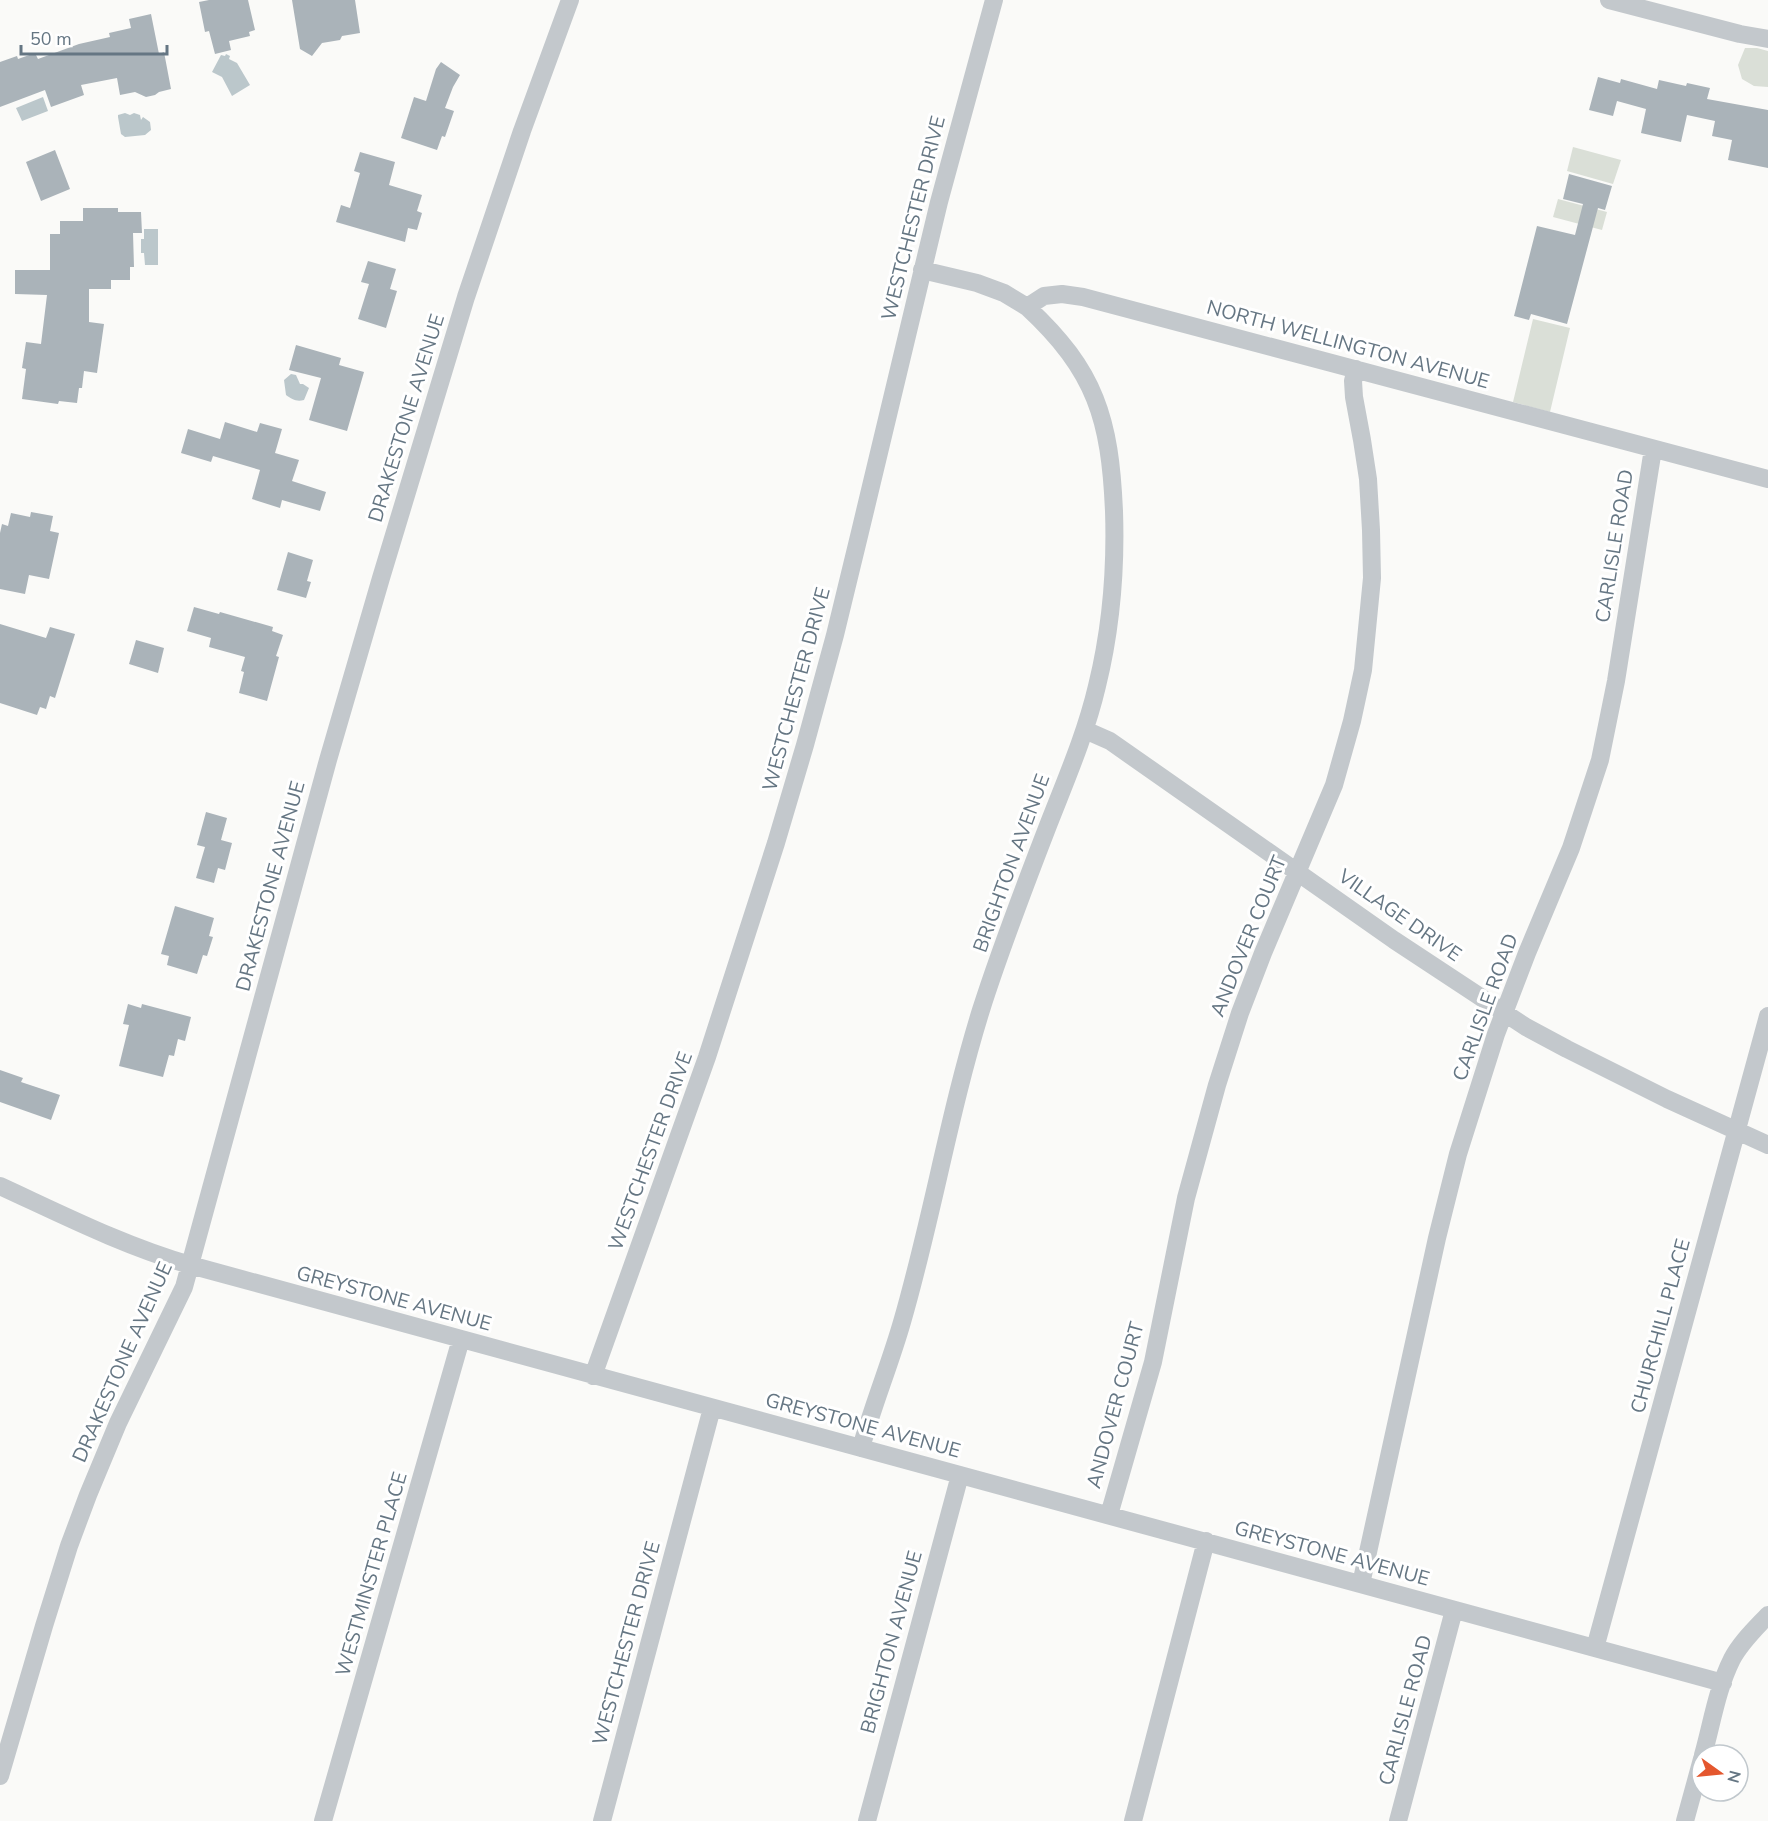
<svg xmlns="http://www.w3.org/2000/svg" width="1768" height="1821" viewBox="0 0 1768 1821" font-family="'Nunito Sans',sans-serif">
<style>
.green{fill:#dadfd7}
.water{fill:#bbc7cb}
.building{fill:#aab3b9}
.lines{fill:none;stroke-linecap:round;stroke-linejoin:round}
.minor{stroke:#c3c8cc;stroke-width:18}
.labels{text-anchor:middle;stroke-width:6;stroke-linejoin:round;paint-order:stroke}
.street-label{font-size:20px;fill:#657683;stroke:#fff}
</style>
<rect width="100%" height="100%" fill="#fafaf8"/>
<!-- green -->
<path class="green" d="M1745,48H1757L1768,51V87L1754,86L1742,79L1738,65Z
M1573,147L1621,160L1613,184L1567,171Z
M1558,199L1607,212L1602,230L1553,217Z
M1533,319L1570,328L1550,412L1513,402Z"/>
<!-- water -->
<path class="water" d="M226,54L230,56L229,59L237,63L250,85L232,96L222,77L212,72L221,55L225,56Z
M43,97L48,111L22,121L16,108Z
M125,113L130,115L134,113L140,115L141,120L143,117L150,122L151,130L145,135L125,137L121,134L118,117V115Z
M144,229H158V265H145L144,253H141V239H144Z
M291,374L296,375L300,384H303L309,388L304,400C296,402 292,399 286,395L284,380Z"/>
<!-- building -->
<path class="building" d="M209,0H248L255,30L249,32L250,36L229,41L231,50L215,54L209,31L205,32L199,2Z
M292,0H355L360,33L342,36L340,40L322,43L312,56L300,49Z
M151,14L159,54L164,52L171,89L159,92L155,95L146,97L135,92L120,95L117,78L81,85L84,95L51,107L45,90L0,107V62L17,56L18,59L35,53L38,59L79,44L110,37L109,33L131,28L129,19Z
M441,62L460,75L453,87L445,108L454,111L445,137L442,136L437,150L401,138L414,97L426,101L436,69Z
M1598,77L1620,83L1621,79L1657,89L1659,80L1686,86L1687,83L1710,88L1707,99L1768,110V168L1728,160L1732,140L1712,136L1715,121L1687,115L1681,142L1641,133L1646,109L1617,101L1613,116L1589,110Z
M55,150L70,189L41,201L26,162Z
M360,152L395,162L389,185L422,195L417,211L422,213L417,230L408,228L405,242L336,222L341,205L350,208L360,173L354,171Z
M1569,174L1612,186L1605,210L1598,208L1567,324L1531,314L1529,320L1514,316L1537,226L1575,235L1583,204L1563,199Z
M83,208H118V212H141L142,233H133L134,267H130V280H111V289H89V322L104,324L97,373L84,371L82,388H79L77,403L59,401L58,404L22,399L26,369L22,368L26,342L41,344L47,295L15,294V270H50V234H60V221H83Z
M368,261L396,269L390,289L397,291L386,328L358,319L369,284L361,282Z
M296,345L341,358L339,365L364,372L347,431L309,420L321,378L289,370Z
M225,422L257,432L260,423L282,429L275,453L299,460L292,481L326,492L320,511L282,500L280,508L252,499L260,470L213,456L211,462L181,453L188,429L220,439Z
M31,512L53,516L50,531L59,533L49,579L29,575L25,594L0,589V533L2,524L8,526L11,513L30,517Z
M288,552L313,560L307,581L311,582L306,598L277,590Z
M194,607L219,614L220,612L273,627L272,631L283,635L276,656L279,657L267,701L239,693L244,672L241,671L245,657L209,647L211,638L187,631Z
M0,624L46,638L50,627L75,634L55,698L50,696L46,709L40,707L37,715L0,703Z
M136,640L164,648L158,673L129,664Z
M206,812L227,818L221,840L232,843L225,870L218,868L214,883L196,878L205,847L197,845Z
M175,906L214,918L209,936L213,937L207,956L203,955L197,974L167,965L169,956L161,954Z
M128,1004L141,1008L142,1004L191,1017L185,1041L178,1039L174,1056L169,1055L163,1077L119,1066L129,1025L123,1024Z
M0,1070L23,1078L21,1082L60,1095L51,1120L0,1102Z"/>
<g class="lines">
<!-- minor -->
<path class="minor" d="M1609,0L1740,34L1768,39
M922,270L977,283L1004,293L1027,307L1044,296L1062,294L1083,297L1768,479
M1085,730L1110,741L1394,940L1526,1027L1567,1049L1667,1099L1768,1145
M0,1186C63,1215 124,1246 190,1265L1723,1683
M593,1376L707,1057L776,843L805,745L835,635L860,532L939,202L994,0
M861,1448C873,1405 890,1364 902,1322C932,1219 949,1113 981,1010C1001,947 1025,885 1049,823C1067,777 1086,733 1097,686C1111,629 1116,570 1114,511C1110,419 1096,371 1027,307
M1109,1515L1153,1362L1186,1198L1217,1085L1240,1013L1263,953L1334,785L1352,721L1363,670L1372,578L1371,530L1368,479L1362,440L1354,397L1353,381L1356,369
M1361,1584L1437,1238L1458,1154L1496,1034L1527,953L1571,848L1600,760L1616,681L1653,449
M1595,1648L1768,1016
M1703,1755C1712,1723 1717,1689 1732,1659C1741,1642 1755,1629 1768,1615
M0,1776L44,1626L69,1546L88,1495L118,1423L184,1287L328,760L381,578L466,297L522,131L570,0
M323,1821L461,1339
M602,1821L712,1408
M867,1821L960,1475
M1133,1821L1206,1541
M1398,1821L1454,1610
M1685,1821L1702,1759"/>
</g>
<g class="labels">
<!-- street labels -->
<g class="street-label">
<text transform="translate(913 218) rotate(-76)" y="7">WESTCHESTER DRIVE</text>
<text transform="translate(1348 344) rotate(15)" y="7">NORTH WELLINGTON AVENUE</text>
<text transform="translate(406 418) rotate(-73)" y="7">DRAKESTONE AVENUE</text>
<text transform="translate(1614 546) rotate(-81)" y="7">CARLISLE ROAD</text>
<text transform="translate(796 689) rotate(-75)" y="7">WESTCHESTER DRIVE</text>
<text transform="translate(1011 863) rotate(-70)" y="7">BRIGHTON AVENUE</text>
<text transform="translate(270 886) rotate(-75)" y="7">DRAKESTONE AVENUE</text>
<text transform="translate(1400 915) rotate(35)" y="7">VILLAGE DRIVE</text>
<text transform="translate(1248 936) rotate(-68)" y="7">ANDOVER COURT</text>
<text transform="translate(1485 1007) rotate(-70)" y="7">CARLISLE ROAD</text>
<text transform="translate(650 1151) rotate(-70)" y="7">WESTCHESTER DRIVE</text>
<text transform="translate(394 1298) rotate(15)" y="7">GREYSTONE AVENUE</text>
<text transform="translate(1660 1326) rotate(-75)" y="7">CHURCHILL PLACE</text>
<text transform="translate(122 1362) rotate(-66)" y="7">DRAKESTONE AVENUE</text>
<text transform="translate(1115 1405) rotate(-75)" y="7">ANDOVER COURT</text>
<text transform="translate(863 1425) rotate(15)" y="7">GREYSTONE AVENUE</text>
<text transform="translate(1332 1553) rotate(15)" y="7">GREYSTONE AVENUE</text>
<text transform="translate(371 1574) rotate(-74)" y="7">WESTMINSTER PLACE</text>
<text transform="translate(891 1642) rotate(-75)" y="7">BRIGHTON AVENUE</text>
<text transform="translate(626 1643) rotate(-75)" y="7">WESTCHESTER DRIVE</text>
<text transform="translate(1405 1710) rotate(-75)" y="7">CARLISLE ROAD</text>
</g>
</g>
<!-- north arrow -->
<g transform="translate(1720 1773) rotate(105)"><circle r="28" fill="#ffffff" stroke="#c1c8cd" stroke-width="1.5"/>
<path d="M0-4.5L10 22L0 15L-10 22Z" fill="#e4572e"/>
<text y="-9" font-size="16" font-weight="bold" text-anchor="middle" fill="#657683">N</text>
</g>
<!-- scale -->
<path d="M21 45v9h146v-9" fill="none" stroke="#657683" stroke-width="3"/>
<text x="30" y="45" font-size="18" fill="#657683" stroke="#ffffff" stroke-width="4.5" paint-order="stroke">50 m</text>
</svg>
